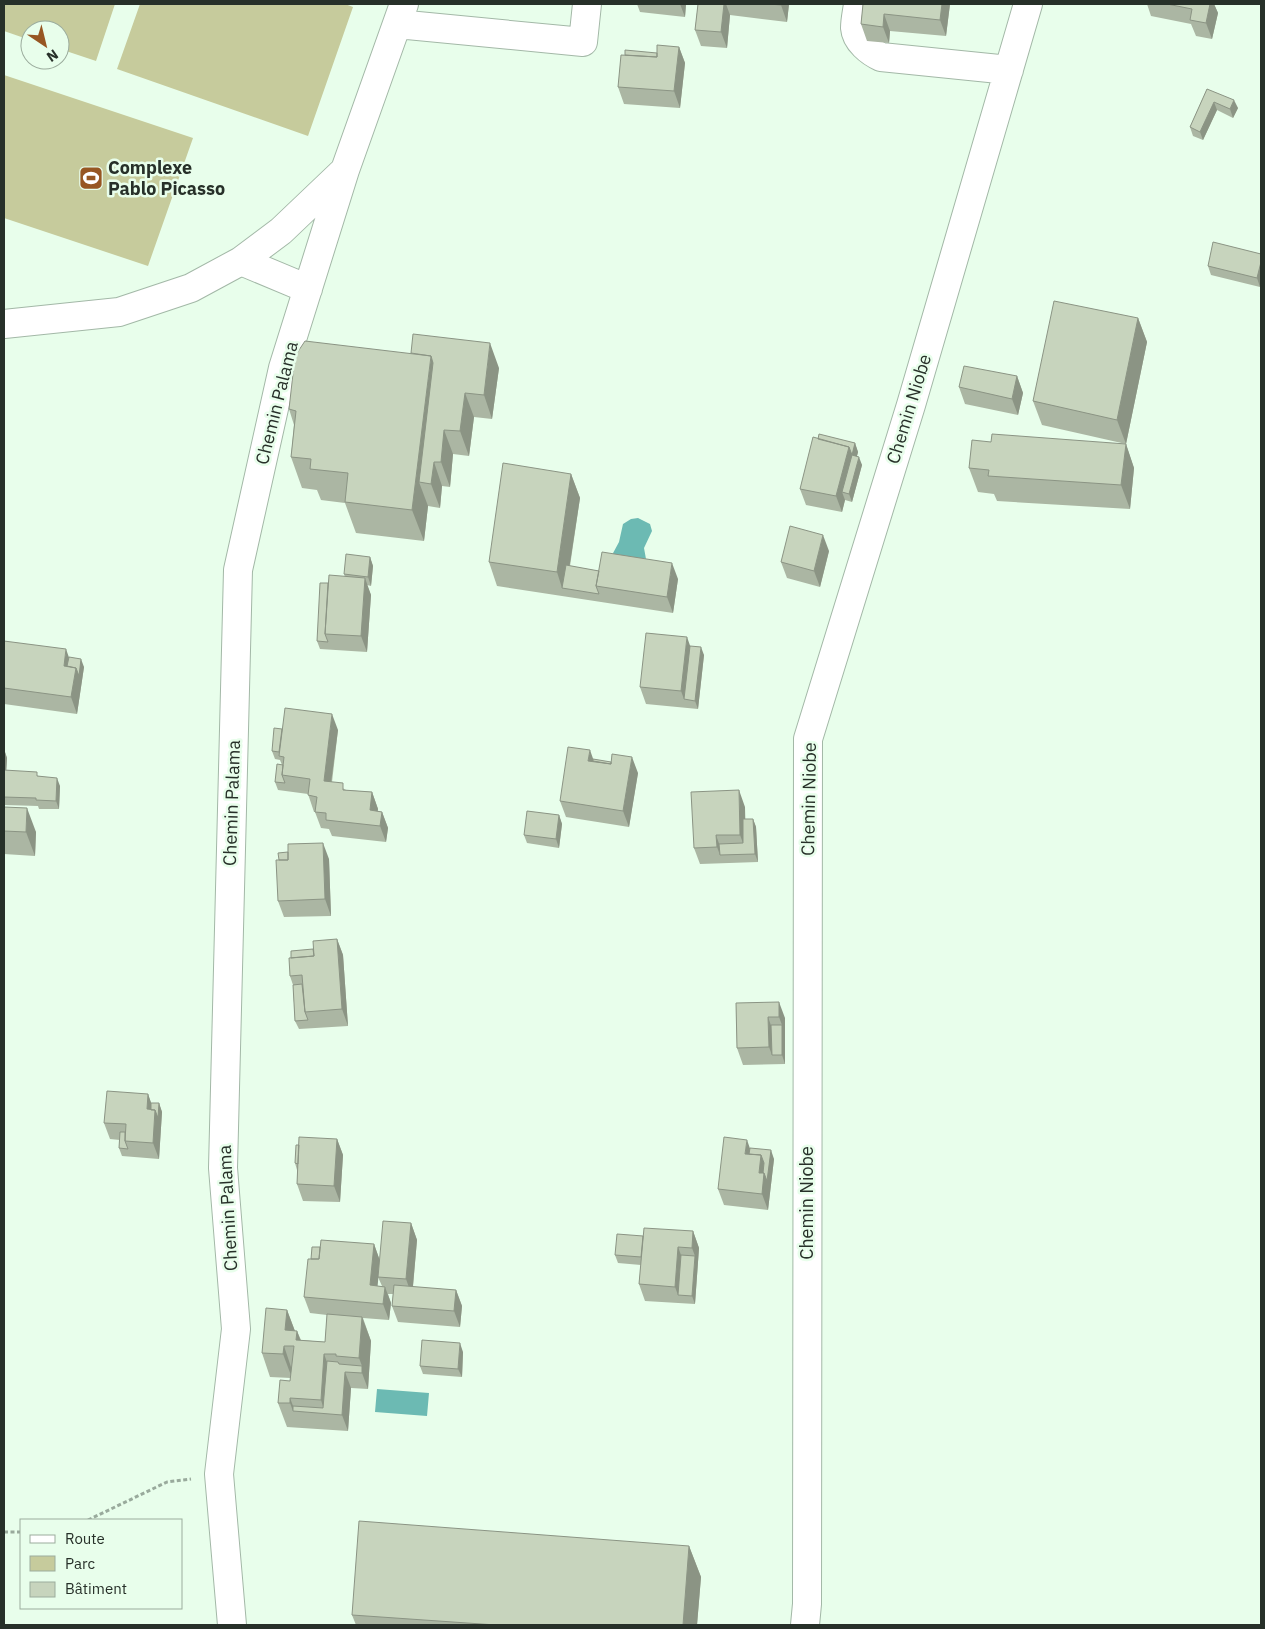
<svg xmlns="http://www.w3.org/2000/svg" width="1265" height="1629" viewBox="0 0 1265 1629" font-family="'IBM Plex Sans',sans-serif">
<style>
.green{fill:#c6cb9c}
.water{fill:#6cbab3}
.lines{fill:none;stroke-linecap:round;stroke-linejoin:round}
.minor-casing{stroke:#a3b8a7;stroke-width:30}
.path{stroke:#99aa9c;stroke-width:3;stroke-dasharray:4 2.5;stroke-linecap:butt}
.minor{stroke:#fff;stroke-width:28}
.wall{fill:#abb6a3}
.shaded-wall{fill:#8b9484}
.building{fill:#c7d4bd;stroke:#8b9484}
.labels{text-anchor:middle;stroke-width:5;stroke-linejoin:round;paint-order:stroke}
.poi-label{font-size:18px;font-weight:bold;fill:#273029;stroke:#e8feeb;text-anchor:start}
.street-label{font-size:18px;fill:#273029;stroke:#e8feeb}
</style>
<rect width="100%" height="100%" fill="#e8feeb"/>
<!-- green -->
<path class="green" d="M4,4H115L96,61L60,49V30H30V40L4,31Z
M140,4H345L353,7L308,136L117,69Z
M4,75L193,138L148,266L4,218Z"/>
<!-- water -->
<path class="water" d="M638,518L650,524L652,531L644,548L646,559L612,555L619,542L623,524L631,519Z
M377,1389L429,1393L427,1416L375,1412Z"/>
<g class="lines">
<!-- minor casing -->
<g class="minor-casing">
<path id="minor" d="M858,4C857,12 855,20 855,28C856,41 870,52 881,57L1009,70
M397,24L583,42L587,4
M241,261L308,289
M4,324L119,312L191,288L241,261L281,231L344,171
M232,1625L219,1474L236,1329L223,1168L238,570L283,368L345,170L404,4
M805,1625L807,1604L808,739L911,405L1028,4"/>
</g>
<!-- path -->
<path class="path" d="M88,1520L167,1482L191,1479
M4,1532H21"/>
<!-- minor -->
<use href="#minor" class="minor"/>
</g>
<!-- wall -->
<path class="wall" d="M637,4H686L685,17L640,12Z
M698,4H789L787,22L730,15L727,48L701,46L695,30Z
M863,4H950L946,36L890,31L889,43L867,41L861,24Z
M1147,4H1214L1218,13L1212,39L1196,36L1191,24L1151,16Z
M679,47L685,63L680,108L624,104L618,87L625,55L657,53Z
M1207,89L1238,108L1233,118L1217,110L1203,140L1193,136L1190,127Z
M1261,254L1260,287L1211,275L1208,266Z
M1138,318L1147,342L1126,444L1042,425L1033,401Z
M499,368L492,419L474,417L469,456L453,454L450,487L442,486L440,508L428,506L424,541L356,533L345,503L321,500L317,490L302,488L291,457L294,425L289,409Z
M1017,376L1023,393L1018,415L965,404L959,387Z
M818,439L855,443L858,452L857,456L862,465L852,502L845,500L842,512L806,505L800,489Z
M991,442L1126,444L1134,468L1130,509L997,501L994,494L978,492L969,468Z
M571,474L580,498L570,566L599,571L678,579L673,613L497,586L489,562Z
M829,551L820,587L787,578L781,562Z
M370,557L373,566L371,586L367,585L371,595L367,652L320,649L317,641L328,583L345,577L344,574Z
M4,641L69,657L84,667L77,714L4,704Z
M690,646L704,655L698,709L646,704L640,687Z
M282,729L338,730L332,782L346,790L372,792L378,809L377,811L382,812L388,828L386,842L332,836L329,829L321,828L315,812H314L308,794L278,790L275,782L282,765L280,760L275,759L272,751Z
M4,749L7,758L6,770L39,776L60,786L59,809H39L38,806L5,805V807L36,832L35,856L4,854Z
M593,759L638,773L629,827L566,817L560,801Z
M745,807V819H753L756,827L758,862L700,864L694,848Z
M559,815L562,824L559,848L527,843L524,835Z
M288,852L329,859L331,916L284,917L278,901L279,860Z
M337,939L343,955L348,1026L299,1029L295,1021L293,985L290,976L291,958Z
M736,1003L785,1018V1064L743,1065L737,1048Z
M148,1094L151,1103H159L162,1112L159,1159L122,1156L119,1148L120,1140L110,1139L104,1123Z
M337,1139L343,1155L340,1202L303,1201L297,1184V1170L295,1163L299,1145Z
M750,1148L774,1159L768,1210L724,1205L718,1189Z
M411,1223L417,1240L413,1287L456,1290L462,1306L460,1327L398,1322L392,1306L393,1294H388L391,1303L389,1320L363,1318L371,1341L368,1389L351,1388L348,1431L287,1427L278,1403L290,1381L291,1378L270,1377L262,1353L287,1310L295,1331H297L301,1340L325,1342L327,1315L310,1313L304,1297L311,1259L320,1247L374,1244L380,1261L377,1286H382L378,1277Z
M693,1231L699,1248L695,1304L645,1301L639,1284L641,1265L618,1263L615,1255L643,1236Z
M463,1352L462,1377L423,1374L420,1366Z
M689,1546L701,1577L697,1625H356L352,1615Z"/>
<!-- shaded-wall -->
<path class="shaded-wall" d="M680,4H686L685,17Z
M724,4H726L730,15L727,48L721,32Z
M781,4H789L787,22L781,5Z
M942,4H950L946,36L940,20Z
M1210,4H1214L1218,13L1212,39L1206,23Z
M884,14L890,31L889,43L883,27Z
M679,47L685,63L680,108L674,91Z
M1234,100L1238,108L1233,118L1230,109Z
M1214,102L1217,110L1203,140L1200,132Z
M1261,262V283L1260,287L1257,278Z
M1138,318L1147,342L1126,444L1117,420Z
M490,343L499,368L492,419L484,395Z
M431,356L442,387L419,482L428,506L424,541L412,510Z
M1017,376L1023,393L1018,415L1012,399Z
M465,393L474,417L469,456L460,431Z
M444,430L453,454L450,487L441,462Z
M855,443L858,452L847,493L842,492L845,500L842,512L836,496L849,447Z
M1126,444L1134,468L1130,509L1121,485Z
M859,457L862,465L852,502L849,494Z
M434,462L442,486L440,508L431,484Z
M571,474L580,498L566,589L562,588L557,572Z
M823,535L829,551L820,587L814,571Z
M370,557L373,566L371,586L368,577Z
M672,563L678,579L673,613L667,597Z
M365,578L371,595L367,652L361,636Z
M687,637L693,654L684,699L681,691Z
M701,647L704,655L698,709L695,701Z
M66,649L72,666L70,675L64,666Z
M81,659L84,667L77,714L71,697L76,668Z
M332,714L338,730L329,798L324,781Z
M4,749L7,758L5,797H4Z
M590,750L596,767L588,761Z
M632,757L638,773L629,827L623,811Z
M57,778L60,786L59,809L56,801Z
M739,790L745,807L746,851L740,835Z
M372,792L378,809L376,825L370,810Z
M27,808L36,832L35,856L26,832Z
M382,812L388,828L386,842L380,826Z
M559,815L562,824L559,848L556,839Z
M753,819L756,827L758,862L755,854Z
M716,835L722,852L720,855L717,847Z
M323,843L329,859L331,916L325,899Z
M337,939L343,955L348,1026L342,1009Z
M779,1002L785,1018V1064L782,1055V1025L779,1017Z
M768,1017L774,1034L772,1055L769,1047Z
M148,1094L154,1111L147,1109Z
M159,1103L162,1112L159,1159L153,1143L155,1110Z
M337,1139L343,1155L340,1202L334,1186Z
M747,1140L753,1157L745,1154Z
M771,1150L774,1159L768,1210L762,1194L759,1173L761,1155Z
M411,1223L417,1240L412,1296L406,1279Z
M693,1231L699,1248L695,1304L692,1296L695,1256L692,1248Z
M374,1244L380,1261L376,1302L370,1285Z
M678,1247L684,1263L678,1295L675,1287Z
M385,1287L391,1303L389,1320L383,1304Z
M456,1290L462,1306L460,1327L454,1311Z
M287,1310L296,1334L285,1330Z
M362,1317L371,1341L368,1389L362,1373V1366L359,1358Z
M297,1331L306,1355L296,1340Z
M460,1343L463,1352L462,1377L458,1369Z
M284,1346L292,1370V1378L283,1354Z
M324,1354L333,1378L325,1413L321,1400Z
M345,1372L351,1388L348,1431L342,1415Z
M290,1398L295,1411H293L290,1403Z
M689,1546L701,1577L697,1625H683Z"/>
<!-- building -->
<path class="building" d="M698,4H724L721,32L695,30Z
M769,4H781V5Z
M863,4H942L940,20L884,14L883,27L861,24Z
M1167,4H1210L1206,23L1190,20L1192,9Z
M657,45L679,47L674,91L618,87L621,55L657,57Z
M625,50L657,53V57L625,55Z
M1207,89L1234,100L1230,109L1214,102L1200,132L1190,127Z
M1213,242L1261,254V262L1257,278L1208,266Z
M1054,301L1138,318L1117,420L1033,401Z
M413,334L490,343L484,395L465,393L460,431L444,430L441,462H434L431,484L419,482L433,363L431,356L411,353Z
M305,341L431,356L412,510L345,502L348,473L310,469L311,459L291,457L296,411L289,409L295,356Z
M964,366L1017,376L1012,399L959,387Z
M819,434L855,443L852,455L849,447L818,439Z
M992,434L1126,444L1121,485L988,476L989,470L969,468L972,440L991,442Z
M813,437L849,447L836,496L800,489Z
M852,455L859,457L849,494L842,492Z
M503,463L571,474L557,572L489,562Z
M790,526L823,535L814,571L781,562Z
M602,552L672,563L667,597L596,586Z
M346,554L370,557L368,577L344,574Z
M566,565L599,571L596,586L599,594L562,588Z
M329,575L365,578L361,636L325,634Z
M320,583H328L325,634L328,642L317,641Z
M646,633L687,637L681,691L640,687Z
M4,641L66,649L64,666L76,668L71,697L4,688Z
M690,646L701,647L695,701L684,699Z
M69,657L81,659L79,676L76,668L67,666Z
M285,708L332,714L324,781L343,783V790L372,792L370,810L382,812L380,826L326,820V813L315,812L317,797L308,795L310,779L282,775L284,757L279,756Z
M274,728L282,729L279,752L272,751Z
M568,747L590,750L588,761L611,764L612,754L632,757L623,811L560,801Z
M593,759L611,762V764L593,761Z
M277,764L283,765L282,775L285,783L275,782Z
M4,770L37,772V776L57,778L56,801L36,800V798L4,797Z
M739,790L740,835H716L717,847L694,848L691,792Z
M4,807L27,808L26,832L4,831Z
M527,811L559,815L556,839L524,835Z
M743,819H753L755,854L720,855L719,844L743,843Z
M323,843L325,899L278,901L276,860H288V844Z
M288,852V860H279L278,853Z
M337,939L342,1009L305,1012L302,975L290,976L289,958L314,956L313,941Z
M313,949L314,956L291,958V951Z
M302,984L305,1012L308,1020L295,1021L293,985Z
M779,1002V1017H768L769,1047L737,1048L736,1003Z
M771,1025H782V1055H772Z
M107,1091L148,1094L147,1109L155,1110L153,1143L125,1141L126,1124L104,1123Z
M151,1103H159L158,1118L155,1110H151Z
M120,1132H125V1141L128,1149L119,1148Z
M299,1137L337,1139L334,1186L297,1184Z
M724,1137L747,1140L745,1154L761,1155L759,1173H764L762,1194L718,1189Z
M296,1145H299L298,1164L295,1163Z
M750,1148L771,1150L767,1181L764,1173H763L764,1163L761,1155L749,1154Z
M383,1221L411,1223L406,1279L378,1277Z
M644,1228L693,1231L692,1248L678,1247L675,1287L639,1284Z
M617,1234L643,1236L641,1257L615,1255Z
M321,1240L374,1244L370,1285L385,1287L383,1304L304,1297L308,1259H319Z
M312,1247H320L319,1259H311Z
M681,1255L695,1256L692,1296L678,1295Z
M394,1285L456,1290L454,1311L392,1306Z
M266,1308L287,1310L285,1330L297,1331L296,1340L325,1342L327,1314L362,1317L359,1358L336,1356V1354H324L321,1400L290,1398V1403H278L280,1380L290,1381L294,1346H284L283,1354L262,1353Z
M422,1340L460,1343L458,1369L420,1366Z
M327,1361L338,1362L339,1364L362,1366V1373L345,1372L342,1415L293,1411V1406L323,1408Z
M359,1521L689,1546L683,1625H496L352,1615Z"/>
<!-- icons -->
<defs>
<g id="stadium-square" transform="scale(1.25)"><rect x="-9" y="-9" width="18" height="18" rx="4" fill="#975622" stroke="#e8feeb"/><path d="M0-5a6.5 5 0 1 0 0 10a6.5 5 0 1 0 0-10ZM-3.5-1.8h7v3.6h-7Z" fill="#fff"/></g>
</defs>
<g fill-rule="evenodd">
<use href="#stadium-square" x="91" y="178"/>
</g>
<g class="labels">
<!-- poi labels -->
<g class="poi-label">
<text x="108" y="174">Complexe<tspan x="108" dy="21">Pablo Picasso</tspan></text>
</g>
<!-- street labels -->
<g class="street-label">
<text transform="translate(277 403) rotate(-76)" y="6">Chemin Palama</text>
<text transform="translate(909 409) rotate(-73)" y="6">Chemin Niobe</text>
<text transform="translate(809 799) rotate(-89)" y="6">Chemin Niobe</text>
<text transform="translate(232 803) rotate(-88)" y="6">Chemin Palama</text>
<text transform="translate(807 1203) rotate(-90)" y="6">Chemin Niobe</text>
<text transform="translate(228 1208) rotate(-93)" y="6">Chemin Palama</text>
</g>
</g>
<!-- border -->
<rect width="1265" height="1629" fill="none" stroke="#273029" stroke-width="10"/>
<!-- legend -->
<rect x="20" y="1519" width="162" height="90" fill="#e8feeb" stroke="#9bac9d"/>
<rect x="30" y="1535" width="25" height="8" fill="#ffffff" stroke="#9bac9d"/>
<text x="65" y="1544" font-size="15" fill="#273029">Route</text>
<rect x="30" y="1556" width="25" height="15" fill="#c6cb9c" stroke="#9bac9d"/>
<text x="65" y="1569" font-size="15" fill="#273029">Parc</text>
<rect x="30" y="1582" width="25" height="15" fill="#c7d4bd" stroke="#9bac9d"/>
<text x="65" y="1594" font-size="15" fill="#273029">Bâtiment</text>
<!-- north arrow -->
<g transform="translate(45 45) rotate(145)"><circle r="24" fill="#e8feeb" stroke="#9bac9d"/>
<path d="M0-4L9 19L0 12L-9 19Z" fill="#975622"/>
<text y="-8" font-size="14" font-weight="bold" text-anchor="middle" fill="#273029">N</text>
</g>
</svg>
